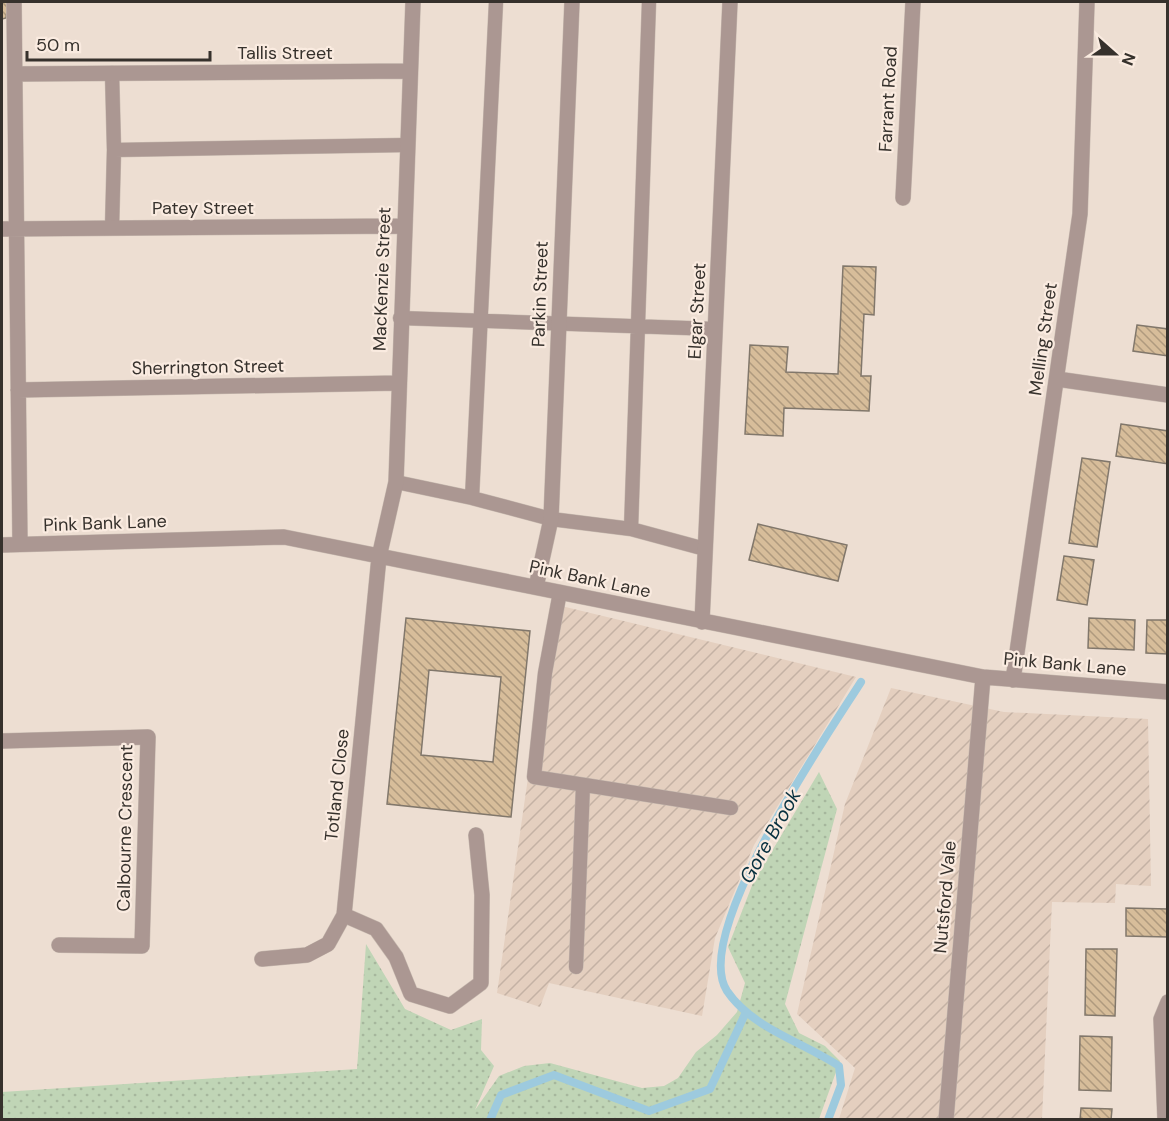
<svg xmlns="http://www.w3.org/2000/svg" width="1169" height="1121" viewBox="0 0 1169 1121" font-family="'DM Sans',sans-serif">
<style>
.industrial{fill:url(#industrial-furrows)}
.park{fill:url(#park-dots)}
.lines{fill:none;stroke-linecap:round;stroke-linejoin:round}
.stream{stroke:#9dcade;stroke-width:8}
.building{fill:url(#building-back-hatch);stroke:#81776b;stroke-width:1.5;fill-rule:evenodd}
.service-casing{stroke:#c8bbb1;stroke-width:15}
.minor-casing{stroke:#c8bbb1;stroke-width:16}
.service{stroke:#ab9792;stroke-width:14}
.minor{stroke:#ab9792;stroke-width:15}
.labels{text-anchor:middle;stroke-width:4.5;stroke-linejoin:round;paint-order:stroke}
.street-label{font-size:18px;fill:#36312c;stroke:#faebe0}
.water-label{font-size:20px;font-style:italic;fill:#07303f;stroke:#faebe0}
</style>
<defs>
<pattern id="industrial-furrows" width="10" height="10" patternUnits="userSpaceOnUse" patternTransform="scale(1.5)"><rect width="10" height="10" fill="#e4cfbf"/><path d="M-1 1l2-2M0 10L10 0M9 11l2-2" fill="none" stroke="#c4b2a4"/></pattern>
<pattern id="park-dots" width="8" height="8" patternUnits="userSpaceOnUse" patternTransform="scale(1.5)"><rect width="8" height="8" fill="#c0d5b6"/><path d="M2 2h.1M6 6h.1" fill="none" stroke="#a6b79d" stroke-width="1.8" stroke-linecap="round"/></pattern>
<pattern id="building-back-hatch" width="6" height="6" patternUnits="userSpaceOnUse" patternTransform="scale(1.5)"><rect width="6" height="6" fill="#d7bd9a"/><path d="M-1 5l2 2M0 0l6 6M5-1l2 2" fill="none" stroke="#af9a7e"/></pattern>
</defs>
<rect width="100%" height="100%" fill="#edded2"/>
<!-- industrial -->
<path class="industrial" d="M553,604L856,677L754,845L715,938L702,1016L549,983L540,1007L497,993Z
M891,688L1004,712L1148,719L1151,886L1116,884L1115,903L1052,902L1042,1119H839L855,1068L797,1014L845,804Z"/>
<!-- park -->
<path class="park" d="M819,772L837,809L785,1004L799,1033L825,1046L840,1061L819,1119H2V1092L357,1069L366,944L405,1009L451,1030L482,1019L481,1050L494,1066L475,1110L499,1076L524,1066L550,1063L642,1088L664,1086L678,1078L696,1052L717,1035L737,1012L745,983L728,947L753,883Z"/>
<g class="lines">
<!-- stream -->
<path class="stream" d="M490,1120L501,1095L554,1075L649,1111L710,1089L746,1012
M828,1120L841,1085L839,1066C803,1042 753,1029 727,991C690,934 828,734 861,682"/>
</g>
<!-- building -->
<path class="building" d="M2,2H9L6,18L2,19Z
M843,266L876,267L874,315L864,314L861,376H871L869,411L784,408L783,436L745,434L750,345L788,347L786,372L838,374Z
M1137,325L1168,329V356L1133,351Z
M1121,424L1168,431V464L1116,456Z
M1082,458L1110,462L1097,547L1069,543Z
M758,524L847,545L838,581L749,560Z
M1064,556L1094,560L1087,605L1057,600Z
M406,618L530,631L511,817L387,804ZM429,670L501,677L493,762L421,755Z
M1089,618L1135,620L1134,650L1088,648Z
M1147,620H1168V654L1146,653Z
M1126,908L1168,909V937L1126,936Z
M1086,949H1117L1115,1016L1085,1015Z
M1080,1036L1112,1037L1111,1091L1079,1090Z
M1081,1108L1112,1109L1111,1120H1080Z"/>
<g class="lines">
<!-- service casing -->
<g class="service-casing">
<path id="service" d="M496,2L472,498L551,519L631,529L649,2
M112,73L114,150L407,145
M112,228L114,150
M400,318L715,329
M396,482L472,498
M631,529L705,549
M560,592L545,673L534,777L731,808
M576,967L583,785"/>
</g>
<!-- minor casing -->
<g class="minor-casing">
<path id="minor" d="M14,2L20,544
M15,74L410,71
M903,198L913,2
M2,229L404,226
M1057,379L1168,395
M18,390L398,383
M2,545L284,537L983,677L1168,692
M536,587L551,519L572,2
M702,622L730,2
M1013,680L1080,214L1087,2
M2,741L148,737L142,946L59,945
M344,915L376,929L396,957L411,994L450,1006L481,983L482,895L476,835
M262,959L307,955L328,944L344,915L379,557L396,482L413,2
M946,1120L983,677
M1165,1120L1161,1019L1168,1002"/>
</g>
<!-- service -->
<use href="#service" class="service"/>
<!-- minor -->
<use href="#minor" class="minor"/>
</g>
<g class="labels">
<!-- street labels -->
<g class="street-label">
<text x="285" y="59">Tallis Street</text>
<text transform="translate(888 99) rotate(-87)" y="6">Farrant Road</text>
<text x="203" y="214">Patey Street</text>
<text transform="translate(382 279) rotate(-88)" y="6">MacKenzie Street</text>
<text transform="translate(540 294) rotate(-88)" y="6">Parkin Street</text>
<text transform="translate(697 311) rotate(-87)" y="6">Elgar Street</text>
<text transform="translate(1043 339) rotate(-82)" y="6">Melling Street</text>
<text transform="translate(208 367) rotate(-1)" y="6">Sherrington Street</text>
<text transform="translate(105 523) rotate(-2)" y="6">Pink Bank Lane</text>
<text transform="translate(590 579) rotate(12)" y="6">Pink Bank Lane</text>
<text transform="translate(1065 664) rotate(5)" y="6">Pink Bank Lane</text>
<text transform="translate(337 785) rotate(-84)" y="6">Totland Close</text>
<text transform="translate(125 828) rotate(-89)" y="6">Calbourne Crescent</text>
<text transform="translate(945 897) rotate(-85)" y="6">Nutsford Vale</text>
</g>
<!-- water labels -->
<g class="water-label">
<text transform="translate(770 836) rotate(-61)" y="7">Gore Brook</text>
</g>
</g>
<!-- border -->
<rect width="1169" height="1121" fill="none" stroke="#36312c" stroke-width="6"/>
<!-- north arrow -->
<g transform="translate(1115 54) rotate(111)" stroke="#faebe0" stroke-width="4.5" paint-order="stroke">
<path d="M0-4.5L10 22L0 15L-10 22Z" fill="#36312c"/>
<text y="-9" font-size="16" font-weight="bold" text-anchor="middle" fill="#36312c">N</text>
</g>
<!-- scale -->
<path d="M27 51v9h183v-9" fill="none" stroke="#36312c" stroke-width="3"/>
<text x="36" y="51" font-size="18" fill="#36312c" stroke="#faebe0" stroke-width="4.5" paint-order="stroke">50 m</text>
</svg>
